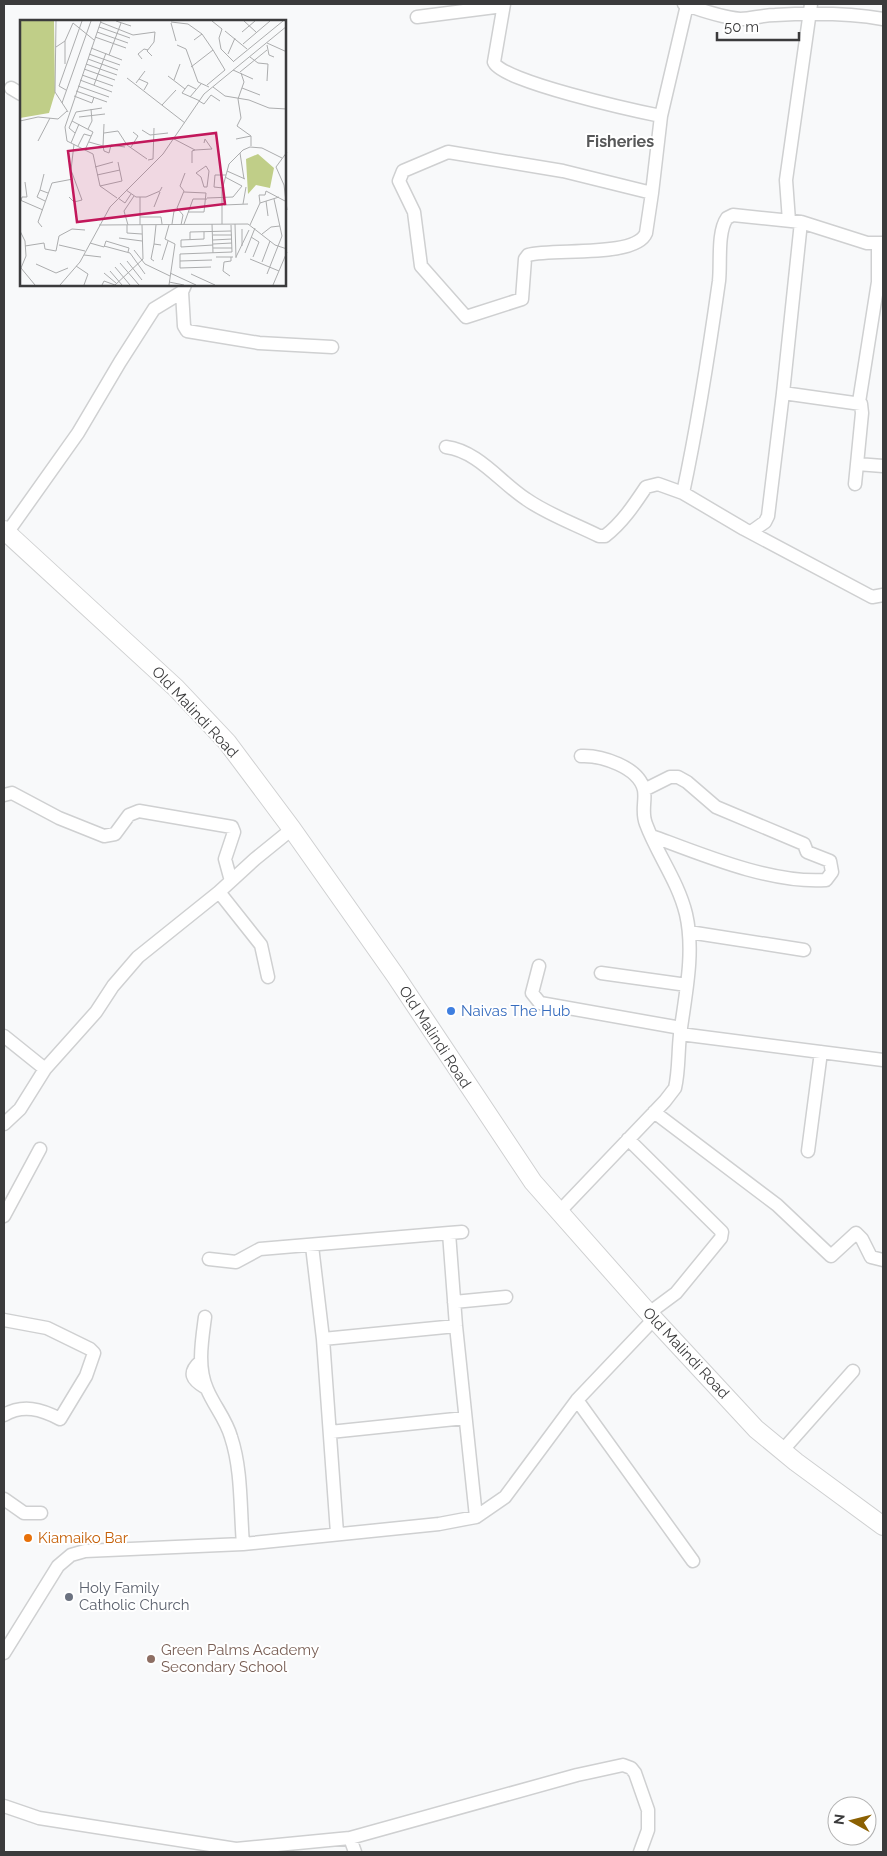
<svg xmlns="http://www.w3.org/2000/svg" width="887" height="1856" viewBox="0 0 887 1856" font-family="Raleway,sans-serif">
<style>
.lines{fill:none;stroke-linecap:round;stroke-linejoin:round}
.street-casing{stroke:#cfd0d1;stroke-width:15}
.secondary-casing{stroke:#cfd0d1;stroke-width:20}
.street{stroke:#fff;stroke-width:12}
.secondary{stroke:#fff;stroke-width:18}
.shop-dot{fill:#3f7fe0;stroke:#fff;stroke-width:2}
.food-dot{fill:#e8710a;stroke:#fff;stroke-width:2}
.worship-dot{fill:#6b7280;stroke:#fff;stroke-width:2}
.education-dot{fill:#8d6e63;stroke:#fff;stroke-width:2}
.labels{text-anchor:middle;stroke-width:4;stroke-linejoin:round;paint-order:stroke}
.street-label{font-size:15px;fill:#3b3b3c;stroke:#fff}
.shop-label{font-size:15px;fill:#366cbe;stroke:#fff;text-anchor:start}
.food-label{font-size:15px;fill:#c56008;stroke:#fff;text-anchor:start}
.worship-label{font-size:15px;fill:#5b616d;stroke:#fff;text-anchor:start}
.education-label{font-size:15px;fill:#785e54;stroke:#fff;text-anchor:start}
.neighbourhood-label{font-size:16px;font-weight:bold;fill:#575859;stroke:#fff}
.inset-road{fill:none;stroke:#acadae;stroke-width:1}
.view{fill:#c2185b;fill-opacity:0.15;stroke:#c2185b;stroke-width:2.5}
.inset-edge{fill:none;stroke:#3b3b3c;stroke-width:2.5}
</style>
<rect width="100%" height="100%" fill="#f8f9fa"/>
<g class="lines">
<!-- street casing -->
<g class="street-casing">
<path id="street" d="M504,4L494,62C500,81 636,111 661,116L687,5
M684,4C703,11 721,17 740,19C752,19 763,15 775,15C811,13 848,13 883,19
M417,17L503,6
M11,88L21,94
M448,152L563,171L652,193L646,233C636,258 553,248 528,255L525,259L522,299L466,317L421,266L414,212L399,181L403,171Z
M652,193L661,116
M789,221L786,180L811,4
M801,222L783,393L861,404L862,413L857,464L883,466
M182,292L184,326L187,331L259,343L332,347
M859,402L878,282V244
M446,447C478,451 500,482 526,499C547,514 575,524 599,536H605C622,523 634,505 646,487L658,484L683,493L744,529L872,597L883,595
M855,484L857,464
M683,493C698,423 709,352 719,281C721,264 717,232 727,218L733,215L801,222L867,243H883
M751,532L765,522L768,516L783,393
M7,533L78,433L120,362L154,309L182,292L185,285
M644,790L670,777H678L687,782L716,807L804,844L807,852L830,861L832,872L826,880C772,884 703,855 652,836
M4,795L12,793L59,818L104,836L115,834L129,815L139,811L232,827L234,832L225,859L231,881
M689,932L804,950
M539,966L532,993L540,1003L681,1028
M601,973L687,985
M268,977L261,945L219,892L255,859L292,829
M680,1034L883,1060
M4,1036L45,1069
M654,1112L777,1205L831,1256L856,1233L862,1239L871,1257L883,1260
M4,1124L20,1109L45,1069L96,1012L113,986L138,957L219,892
M628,1139L722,1232L721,1238L676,1293L649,1313
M808,1151L821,1052
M559,1212L665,1101L675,1088C679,1071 678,1052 680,1035C685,996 695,953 686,914C678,881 657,854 646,824C641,812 646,801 644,790C639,767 601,755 581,756
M4,1216L40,1149
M449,1233L462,1232
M312,1246L323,1339L337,1533
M209,1259L236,1262L260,1249L449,1233L456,1326L476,1517
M454,1302L506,1297
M205,1317C202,1340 197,1367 207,1389C214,1406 226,1419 231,1437C242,1470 240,1509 243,1544
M4,1320L47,1328L90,1349L94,1353L86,1376L60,1419C41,1409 23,1404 4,1415
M323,1339L456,1326
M201,1361C187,1373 192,1380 206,1388
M577,1400L693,1561
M330,1432L465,1418
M782,1451L853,1371
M4,1499L24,1513H41
M4,1653L58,1566L71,1555L85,1551L243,1544L439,1524L476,1517L505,1497L577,1400L654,1319
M4,1806L39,1818L236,1849L350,1838L577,1775L623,1765L631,1768L635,1773L648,1810V1830L640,1852
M350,1838L355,1852"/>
</g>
<!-- secondary casing -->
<g class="secondary-casing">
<path id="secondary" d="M4,530L176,688L227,742L292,829L395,975L533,1182L654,1319L756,1429L796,1462L883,1526"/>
</g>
<!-- street -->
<use href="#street" class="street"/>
<!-- secondary -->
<use href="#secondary" class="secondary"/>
</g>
<!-- markers -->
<circle class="shop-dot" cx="451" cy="1011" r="5"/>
<circle class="food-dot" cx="28" cy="1538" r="5"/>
<circle class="worship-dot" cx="69" cy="1597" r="5"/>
<circle class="education-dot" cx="151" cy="1659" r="5"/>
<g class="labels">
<!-- street labels -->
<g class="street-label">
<text transform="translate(195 712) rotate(47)" y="5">Old Malindi Road</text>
<text transform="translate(435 1037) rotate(57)" y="5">Old Malindi Road</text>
<text transform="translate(686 1353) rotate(47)" y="5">Old Malindi Road</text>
</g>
<!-- shop labels -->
<g class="shop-label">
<text x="461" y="1016">Naivas The Hub</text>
</g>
<!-- food labels -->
<g class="food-label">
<text x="38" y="1543">Kiamaiko Bar</text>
</g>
<!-- worship labels -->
<g class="worship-label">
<text x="79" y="1593">Holy Family<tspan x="79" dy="17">Catholic Church</tspan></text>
</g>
<!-- education labels -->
<g class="education-label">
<text x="161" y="1655">Green Palms Academy<tspan x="161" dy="17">Secondary School</tspan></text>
</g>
<!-- neighbourhood labels -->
<g class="neighbourhood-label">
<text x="620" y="147">Fisheries</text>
</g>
</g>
<!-- overview -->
<g transform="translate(20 20)">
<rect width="266" height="266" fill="#f8f9fa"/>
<path d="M0,1H34L35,73L29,93L0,98ZM238,134L254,148L250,168L236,165L228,174L226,139Z" fill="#c0ce88"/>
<path class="inset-road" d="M36,1L35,72L48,92M81,1L45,107L47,121L73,134L80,166L97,178M96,1L111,6M192,1L202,9L199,18L201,29L214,42M224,1L236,12M80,2L113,15L135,12L134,22L127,31L132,36M151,2L168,4L182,14M151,3L156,21M79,7L110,18M205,11L227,29M77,12L108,23M222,12L235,1M75,17L106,28M174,20L182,14L193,30M45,21V44M247,23L267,32M223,24L250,1M157,25L166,29L178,62L189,67M247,25L249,35L254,37M36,27L45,21L53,3L74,20M71,28L102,40M69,34L100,45M208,34L215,18M89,35L101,3M230,37L238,43L248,44L247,61M68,39L98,50M122,39L118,34L124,29L128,30M214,41L263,1M66,44L97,55M171,47L193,30L205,50L187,65M64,49L95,60M213,50L233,59M220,52L247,30M221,53L224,62L218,79L221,98L217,106L231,116V126M62,55L93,66M148,56L165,69M107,58L165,103M119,59L128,63L124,70M60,60L92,72M154,60L160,44M116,63L125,51M74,65L86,33M58,66L89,77M193,67L205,76L229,80L249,88L267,89M222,68L240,75M176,69L168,65L162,73L180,81M46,70L39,66L62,1M56,71L87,82M54,76L72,83L74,77M170,77L181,64M179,81L184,84L191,75L200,81M42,83L71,1M142,85L156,70M59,97L85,94M0,101L18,97L38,99L47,91M52,101L73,112L65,130M68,109L72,101L71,89M122,110L130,115L148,113M55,113L49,108L56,92L82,88M84,113L98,111L107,125L127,139M154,119L175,130L192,129L185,119L184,123M216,119L231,116M18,121L30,98M69,122L83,126L84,131L89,133L91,125L105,127M51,123L59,104M58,126L64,114L71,116M83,126L84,104M111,127L118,116L113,112M267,132L256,147L264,165L267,190M220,133L224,159M128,140L133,139L134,108M172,143V131L175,130M186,146L189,151L187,167H184L181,157L176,153ZM75,147L93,142M207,151L225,159M24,154L20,170L28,173M77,155L100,150M80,166L102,161L98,142M203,168L194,167L195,155H206M20,170L17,177L25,181M106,170L116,177H126L140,171L142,167M164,172L186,173L184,192H168M49,177L54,182L62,180L51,150L54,124M98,178L105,183L111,174M187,178L213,177L222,166L205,157M0,180L23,190M1,181L2,177H7L5,162M246,181L248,196M240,183L239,175H245L246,171L265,181M223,184L226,167M204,185L228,184M134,187L140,172M120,197H141L142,204M152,204L154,191L158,190M164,204L173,179H187M192,204L193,233M202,204V170L209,144L223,130L230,127L242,128L262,138M215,204L216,238M79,205L228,204L255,225L267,229M107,205V213L122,214M108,205L104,191L114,176M120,205V177M136,205L134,224L141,225M149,205L145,219L155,224L149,265M161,205L163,195L157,188L164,171L160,166L165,153M230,205L240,183L259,177M22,207L18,202L32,163L53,159M222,209V226M0,211L5,221L6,236L1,248M184,212V219L161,220V227L193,225M242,214L251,207L260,206M193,215H212M231,217L239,222L233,237M99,218L122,221M170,219V212L211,211M193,220L212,219M70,223L84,227L86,221L109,228L108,232M134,224L131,239L134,241M193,224L212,223M39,225L65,231M5,226L24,223L25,229L36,231L39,216L52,209L65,210M84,226L110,233L125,254M193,228H212M114,230L125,244L150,256M225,233L235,208M64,235L81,237M196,237H213M216,237L229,210M230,239L259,251M142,240L148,221M107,241L122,260M160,241L192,240M242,242L250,221M100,243L119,265M16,244L36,253L48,248M56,246L68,254L64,265M95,247L110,265M191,247L160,248V234L212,232L211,205M1,248L15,265M90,251L102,265M84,253L96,263M150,253L176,265M171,254L195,265M247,254L262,216L254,179M210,256L203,251L204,242L211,241V237M149,262L164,265M40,265L60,242L90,187L143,134L184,74L267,6M82,265L84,261L95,265M95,265L123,239L122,205M253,265L267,232"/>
<path class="view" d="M196,113L205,184L57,202L48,131Z"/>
<rect width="266" height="266" class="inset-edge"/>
</g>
<!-- border -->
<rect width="887" height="1856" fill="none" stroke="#3b3b3c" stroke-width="10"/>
<!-- north arrow -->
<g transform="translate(852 1821) rotate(277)"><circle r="24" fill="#ffffff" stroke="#b1b1b1"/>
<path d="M0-4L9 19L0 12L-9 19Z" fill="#8b6002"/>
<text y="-8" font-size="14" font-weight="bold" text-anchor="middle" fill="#3b3b3c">N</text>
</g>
<!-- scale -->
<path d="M717 32v8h82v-8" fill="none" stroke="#3b3b3c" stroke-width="2.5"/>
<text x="724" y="32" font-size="15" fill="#3b3b3c" stroke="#ffffff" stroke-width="4" paint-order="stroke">50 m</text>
</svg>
